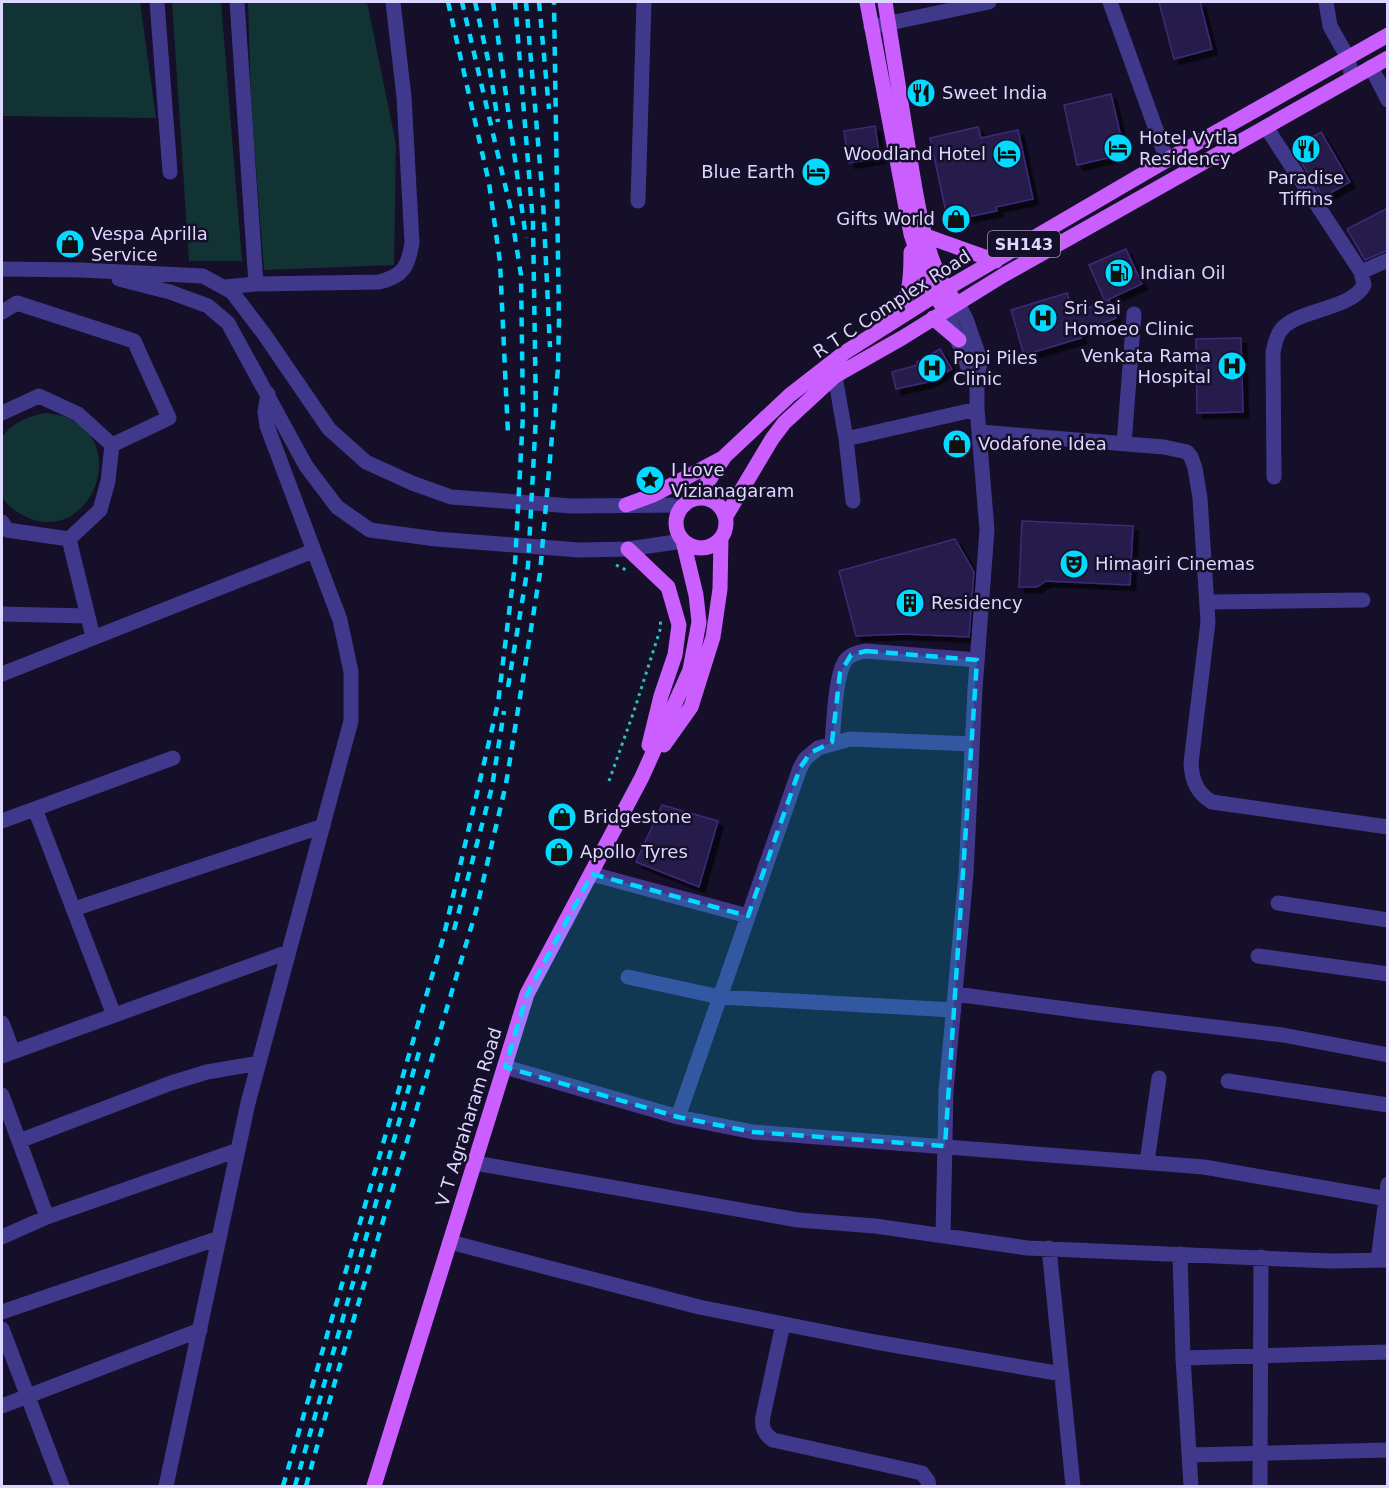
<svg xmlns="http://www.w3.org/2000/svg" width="1389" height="1488" viewBox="0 0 1389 1488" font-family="'DejaVu Sans',sans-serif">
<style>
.green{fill:#113334}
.building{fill:#261a4b;stroke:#3e2b79;stroke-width:1.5;filter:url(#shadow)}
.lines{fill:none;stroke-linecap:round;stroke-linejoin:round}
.path{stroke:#29c1bf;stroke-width:3;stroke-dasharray:3 4.5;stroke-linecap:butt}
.minor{stroke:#3f388b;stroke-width:15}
.major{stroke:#ca5eff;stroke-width:15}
.rail{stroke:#03daff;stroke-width:4.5;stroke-dasharray:9 8;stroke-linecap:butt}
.marked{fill:#03daff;fill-opacity:0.2;stroke:#03daff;stroke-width:4.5;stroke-dasharray:12 8;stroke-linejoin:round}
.labels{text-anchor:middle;stroke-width:5;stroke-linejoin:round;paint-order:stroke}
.shield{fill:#150f29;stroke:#a29bbf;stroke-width:1.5}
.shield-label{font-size:16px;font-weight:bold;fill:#ded7ff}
.poi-label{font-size:18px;fill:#ded7ff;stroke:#150f29;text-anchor:start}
.street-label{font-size:18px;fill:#ded7ff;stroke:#150f29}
</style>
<defs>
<filter id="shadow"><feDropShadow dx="5.5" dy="5.5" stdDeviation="0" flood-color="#0009"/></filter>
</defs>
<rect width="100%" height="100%" fill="#150f29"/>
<!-- green -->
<path class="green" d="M2,2H140L156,118L2,116Z
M172,2H221L242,261H189Z
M248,2H367L396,144L394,265L264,270L251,103Z
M45,413C51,414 58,414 63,416C131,439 93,541 31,519C19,514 9,508 2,497V437C14,422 26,417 45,413Z"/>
<!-- building -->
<path class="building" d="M1159,2H1200L1212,49L1174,59Z
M1111,94L1125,154L1077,165L1064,105Z
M875,126L880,158L849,163L844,131Z
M978,127L981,138L1018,130L1033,199L996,207L997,211L948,221L930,138Z
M1321,132L1350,182L1323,197L1292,148Z
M1388,208V250L1365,260L1347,229Z
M1126,249L1142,284L1105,301L1089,265Z
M1067,293L1074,314L1109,299L1116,318L1079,333L1081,338L1024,355L1011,310Z
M1241,338L1243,412L1197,413L1196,339Z
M940,349L952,369L928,382L896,389L892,372L918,365L917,362Z
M1022,521L1133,526L1130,585L1046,581L1037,587H1019Z
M955,539L974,572L969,637L904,634L856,636L839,571Z
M662,805L718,821L699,887L636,862Z"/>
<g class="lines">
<!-- path -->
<path class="path" d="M616,565L628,571
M609,781L634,711L661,627L660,620"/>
<!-- minor -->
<path class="minor" d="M157,2L170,172
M237,2L256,284
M1110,2L1167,160
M1326,2L1330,26L1348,58L1352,78
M871,27L989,2
M1371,67L1388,100
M1266,127L1361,272L1364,285C1351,310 1297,309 1281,330C1276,336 1275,344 1273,352L1274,477
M638,201L644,2
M2,269L81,270L203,276L232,292L264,334L329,429L366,462L412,483L451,497L572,506L685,505
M1361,272L1388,260
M119,279L170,292L208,306L228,323L306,466L337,507L370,530L436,539L579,550L628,549L683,541
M225,287L256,284L379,282C404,276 408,266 412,243L404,97L393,2
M946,310L968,367L977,374
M2,312L17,303L134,341L169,418L112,445
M835,376L846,439L853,501
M2,413L39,396L78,414L112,445L108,481L100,510L69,539
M980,432L1164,447L1187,452L1191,457L1195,468L1200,498L1208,622L1191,763C1192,781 1197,793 1212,802L1388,827
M846,439L977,409
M1124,444L1134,314
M2,522L7,530L69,539
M69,539L93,637
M1207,602L1363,600
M2,614L87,616
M2,674L313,551
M832,742C834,723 835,677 845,661C850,654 858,652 866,651L977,660
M35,809L114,1015
M2,821L173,758
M592,874L748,916
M1278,903L1388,920
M74,909L323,826
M1258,956L1388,974
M628,977L720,997L954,1010
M955,994L1089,1012L1283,1035L1388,1055
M2,1023L13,1052
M2,1056L288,952
M505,1067L678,1117L753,1132L1204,1167L1388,1199
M1228,1081L1388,1105
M2,1095L47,1217
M678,1117L800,768L805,759L818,748L850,739L972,744
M19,1141L171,1083L207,1072L259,1063
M1147,1162L1159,1078
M475,1163L798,1220L875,1226L1027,1248L1331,1261L1388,1260
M943,1236L946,1091L966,874L975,689L987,530L977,409V374L981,362L966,319L958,304
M2,1237L47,1217L238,1150
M450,1242L699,1307L875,1342L1062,1374
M1049,1248L1073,1486
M1180,1254L1183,1358L1191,1486
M1378,1260L1388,1184
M2,1312L219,1238
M783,1324L763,1416C761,1427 764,1434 773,1440L922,1473L928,1481L929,1486
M2,1329L62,1486
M1183,1358L1388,1352
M2,1406L200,1330
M1189,1455L1388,1450
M166,1486L248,1103L351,721V672L340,620L267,426L265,411L268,394
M1260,1486L1261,1257"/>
<!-- major -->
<path class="major" d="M867,2L911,234L927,283L940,303
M885,2C892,46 899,90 906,134C914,179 922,261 952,297
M926,236L996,261
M933,318L959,340
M890,321C911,298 911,282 911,252
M697,498L725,456L790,395L844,353L934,296L1167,160L1388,35
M676 523a25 25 0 1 1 50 0a25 25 0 1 1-50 0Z
M626,505L653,495L723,458
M726,516L772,439L784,423L835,376L902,338L1002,276L1388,58
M628,549L668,587L679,625L675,655L661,696L649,745
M664,745L691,707L713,637L720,589L721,538
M374,1486L527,994L642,777L690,670L699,622L696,595L683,541"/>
<!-- rail -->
<path class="rail" d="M448,2L489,183L500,262L508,434
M475,2L489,64L498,122
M493,2L526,238
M526,2L543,200L550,347
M539,2L549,109
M508,687L528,566L536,415L533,223L515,2
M454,930L492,787L504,711
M283,1486L444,935L498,703L515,564L523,415L521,275L510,206L462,2
M295,1486L421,1045
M306,1486L336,1378L476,911L506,784L540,573L558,368L559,320L554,2"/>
</g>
<!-- marked area -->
<path class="marked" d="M866,651L977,660L945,1146L753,1132L678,1117L505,1067L527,994L592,874L748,916L800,768L810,753L832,742L840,673L851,655Z"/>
<!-- icons -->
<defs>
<g id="restaurant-disc" transform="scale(1.5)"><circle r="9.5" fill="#03daff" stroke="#150f29"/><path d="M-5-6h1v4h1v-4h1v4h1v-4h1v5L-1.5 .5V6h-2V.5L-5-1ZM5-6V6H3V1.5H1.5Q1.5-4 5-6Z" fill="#111"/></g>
<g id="hotel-disc" transform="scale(1.5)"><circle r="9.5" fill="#03daff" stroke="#150f29"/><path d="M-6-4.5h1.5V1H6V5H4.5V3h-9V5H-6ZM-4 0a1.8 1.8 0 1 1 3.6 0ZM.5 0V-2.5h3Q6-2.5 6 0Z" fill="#111"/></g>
<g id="shop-disc" transform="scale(1.5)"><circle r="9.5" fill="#03daff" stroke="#150f29"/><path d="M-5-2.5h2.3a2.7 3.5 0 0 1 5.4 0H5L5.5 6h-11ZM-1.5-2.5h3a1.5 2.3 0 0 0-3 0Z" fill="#111"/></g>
<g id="fuel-disc" transform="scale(1.5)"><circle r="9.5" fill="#03daff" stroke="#150f29"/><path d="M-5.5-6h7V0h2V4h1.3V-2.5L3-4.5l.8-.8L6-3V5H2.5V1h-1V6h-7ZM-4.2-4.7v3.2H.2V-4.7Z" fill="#111"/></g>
<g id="hospital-disc" transform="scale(1.5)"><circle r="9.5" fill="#03daff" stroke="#150f29"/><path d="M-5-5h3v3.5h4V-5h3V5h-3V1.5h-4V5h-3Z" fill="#111"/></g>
<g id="sight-disc" transform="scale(1.5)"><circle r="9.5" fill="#03daff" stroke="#150f29"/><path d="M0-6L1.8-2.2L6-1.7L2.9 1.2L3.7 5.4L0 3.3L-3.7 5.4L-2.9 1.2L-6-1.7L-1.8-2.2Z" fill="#111"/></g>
<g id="theatre-disc" transform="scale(1.5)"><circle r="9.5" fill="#03daff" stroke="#150f29"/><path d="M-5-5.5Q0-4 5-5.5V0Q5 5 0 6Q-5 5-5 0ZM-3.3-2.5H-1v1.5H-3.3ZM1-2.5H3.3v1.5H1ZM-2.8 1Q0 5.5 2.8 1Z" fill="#111"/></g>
<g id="building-disc" transform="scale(1.5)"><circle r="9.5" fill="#03daff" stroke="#150f29"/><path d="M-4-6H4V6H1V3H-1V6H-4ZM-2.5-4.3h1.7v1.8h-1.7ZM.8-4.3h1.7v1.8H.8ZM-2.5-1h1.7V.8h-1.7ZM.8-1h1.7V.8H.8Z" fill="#111"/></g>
</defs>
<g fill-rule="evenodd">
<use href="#restaurant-disc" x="921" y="93"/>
<use href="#hotel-disc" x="1118" y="148"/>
<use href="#restaurant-disc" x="1306" y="149"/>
<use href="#hotel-disc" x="1007" y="154"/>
<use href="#hotel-disc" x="816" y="172"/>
<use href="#shop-disc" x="956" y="219"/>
<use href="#shop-disc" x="70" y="244"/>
<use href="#fuel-disc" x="1119" y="273"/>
<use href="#hospital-disc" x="1043" y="318"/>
<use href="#hospital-disc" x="1232" y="366"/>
<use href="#hospital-disc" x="932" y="368"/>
<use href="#shop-disc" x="957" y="444"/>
<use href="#sight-disc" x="650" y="480"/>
<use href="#theatre-disc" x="1074" y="564"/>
<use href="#building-disc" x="910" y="603"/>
<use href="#shop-disc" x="562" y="817"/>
<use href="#shop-disc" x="559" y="852"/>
</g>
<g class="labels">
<!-- shield labels -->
<rect class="shield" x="988" y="231" width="72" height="26" rx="4.5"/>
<g class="shield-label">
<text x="1024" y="250">SH143</text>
</g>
<!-- poi labels -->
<g class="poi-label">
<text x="942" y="99">Sweet India</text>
<text x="1139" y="144">Hotel Vytla<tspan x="1139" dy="21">Residency</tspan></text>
<text x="986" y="160" text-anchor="end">Woodland Hotel</text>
<text x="795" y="178" text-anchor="end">Blue Earth</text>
<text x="1306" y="184" text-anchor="middle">Paradise<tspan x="1306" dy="21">Tiffins</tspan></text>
<text x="935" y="225" text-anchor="end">Gifts World</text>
<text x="91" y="240">Vespa Aprilla<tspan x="91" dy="21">Service</tspan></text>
<text x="1140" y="279">Indian Oil</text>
<text x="1064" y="314">Sri Sai<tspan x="1064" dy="21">Homoeo Clinic</tspan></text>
<text x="1211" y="362" text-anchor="end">Venkata Rama<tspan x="1211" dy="21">Hospital</tspan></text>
<text x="953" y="364">Popi Piles<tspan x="953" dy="21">Clinic</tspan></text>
<text x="978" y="450">Vodafone Idea</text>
<text x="671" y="476">I Love<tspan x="671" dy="21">Vizianagaram</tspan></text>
<text x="1095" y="570">Himagiri Cinemas</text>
<text x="931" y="609">Residency</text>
<text x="583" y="823">Bridgestone</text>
<text x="580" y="858">Apollo Tyres</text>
</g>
<!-- street labels -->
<g class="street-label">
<text transform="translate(892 304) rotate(-33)" y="6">R T C Complex Road</text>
<text transform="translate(469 1117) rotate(-73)" y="6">V T Agraharam Road</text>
</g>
</g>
<!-- border -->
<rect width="1389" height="1488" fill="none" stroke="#ded7ff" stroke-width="6"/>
</svg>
